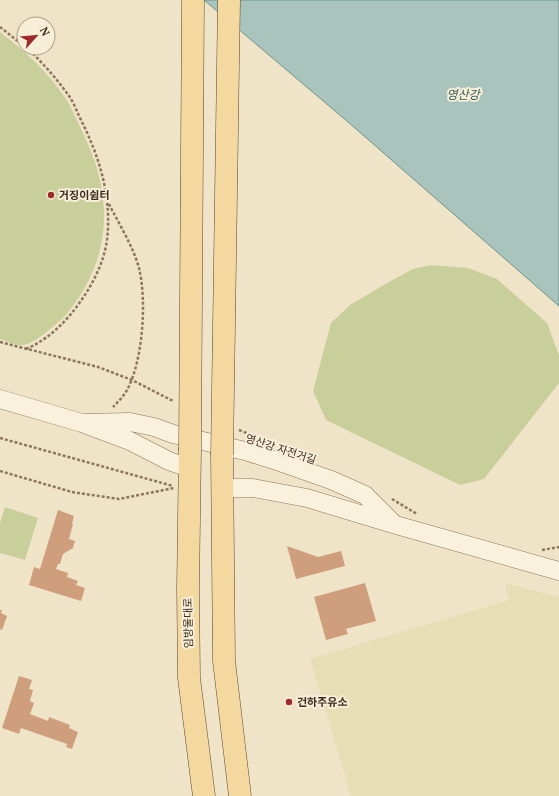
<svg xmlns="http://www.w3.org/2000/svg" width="559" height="796" viewBox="0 0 559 796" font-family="'PT Serif','Noto Sans KR',serif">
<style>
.farmland{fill:#e6deb5}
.green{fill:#c9cf9b}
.water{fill:#a9c4bc;stroke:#6f938a}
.building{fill:#cf9f7d}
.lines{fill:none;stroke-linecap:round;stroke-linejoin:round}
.minor-casing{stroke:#8d765c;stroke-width:19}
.major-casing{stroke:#5b4430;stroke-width:23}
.path{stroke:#8d765c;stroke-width:2.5;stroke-dasharray:3 2;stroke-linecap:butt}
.minor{stroke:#faf1dc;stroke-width:18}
.major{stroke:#f3d9a0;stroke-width:22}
.major-bridge-casing{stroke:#5b4430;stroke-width:23;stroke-linecap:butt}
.major-bridge{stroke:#f3d9a0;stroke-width:22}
.poi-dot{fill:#9e2a2b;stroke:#f7eed8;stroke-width:1.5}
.labels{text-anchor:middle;stroke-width:4;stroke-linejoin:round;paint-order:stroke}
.poi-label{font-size:11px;font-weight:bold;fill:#3d2e20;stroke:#f7eed8;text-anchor:start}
.street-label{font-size:11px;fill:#3d2e20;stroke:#f7eed8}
.water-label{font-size:12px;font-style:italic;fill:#2f5d5a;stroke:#f7eed8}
</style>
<rect width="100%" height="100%" fill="#f0e4c8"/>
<!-- farmland -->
<path class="farmland" d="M505,583L559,597V796H351L310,659L509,600Z"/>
<!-- green -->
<path class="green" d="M0,32C25,51 48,72 66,99C72,108 76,119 81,129C114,194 114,258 65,316C58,323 33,345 23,345C16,346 7,341 0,339Z
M431,265L468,268L497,279L547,323L559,355V383L484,479L460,485L326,420L313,391L331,323L350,305L387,283L413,269Z
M5,507L38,518L25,560L0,553V523Z"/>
<!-- water -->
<path class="water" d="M204,0H559V306L348,122Z"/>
<!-- building -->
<path class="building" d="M58,510L74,516L72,524H73L69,539L75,541L73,548L63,554L60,564H58L56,569L68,573L67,577L78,581L76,585L85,588L81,601L29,585L34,567L40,569Z
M287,546L318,557L341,551L345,566L296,579Z
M365,583L376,621L346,629L348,634L326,640L314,597Z
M0,610H2L1,613L7,616L2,630L0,629Z
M19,676L32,680L29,689L33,690L30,701L34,703L30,714L48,721L49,717L70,725L69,728L78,732L72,749L66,747L67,744L21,728L19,734L2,728Z"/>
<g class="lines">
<!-- minor casing -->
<g class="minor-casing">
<path id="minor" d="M0,399L82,423L130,441L169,461L189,468
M82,423L130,422L154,427L173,434L207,442L245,451L277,461L331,480L365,495L394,524
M222,488H253L307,498L396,525L559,571"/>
</g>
<!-- major casing -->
<g class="major-casing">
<path id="major" d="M190,450L188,589L189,678L204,796
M222,455L224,661L240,796"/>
</g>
<!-- path -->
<path class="path" d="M0,27L24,46
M109,204C119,224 133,246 139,268C147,300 143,361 127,390C123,397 118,402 113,407
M0,342L98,367L132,380L173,401
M26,349C49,339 66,322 80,302C93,284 104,262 107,240C112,198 100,158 81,120C77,112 74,103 69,96C57,79 42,62 27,48
M239,430L257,437
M0,438L173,486
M0,471L72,492L119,499L174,488
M392,499L417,514
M542,550L559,547"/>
<!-- minor -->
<use href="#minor" class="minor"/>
<!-- major -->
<use href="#major" class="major"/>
<!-- major-bridge casing -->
<g class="major-bridge-casing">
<path id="major-bridge" d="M190,450L193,0
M222,455L229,0"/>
</g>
<!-- major-bridge -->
<use href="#major-bridge" class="major-bridge"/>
</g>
<!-- markers -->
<g class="poi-dot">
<circle cx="51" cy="195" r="4"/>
<circle cx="289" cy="702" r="4"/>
</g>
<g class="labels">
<!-- poi labels -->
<g class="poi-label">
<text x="59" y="199">거징이쉼터</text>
<text x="297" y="706">건하주유소</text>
</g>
<!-- street labels -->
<g class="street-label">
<text transform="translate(281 449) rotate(18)" y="4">영산강 자전거길</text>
<text transform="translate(188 623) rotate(-91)" y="4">임방울대로</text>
</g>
<!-- water labels -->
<g class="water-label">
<text x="463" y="99">영산강</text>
</g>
</g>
<!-- north arrow -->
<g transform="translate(36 36) rotate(63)"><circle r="19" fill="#f7eed8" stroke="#ada18e"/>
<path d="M0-3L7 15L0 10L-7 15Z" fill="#9e2a2b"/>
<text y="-6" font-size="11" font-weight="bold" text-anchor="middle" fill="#3d2e20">N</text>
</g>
</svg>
